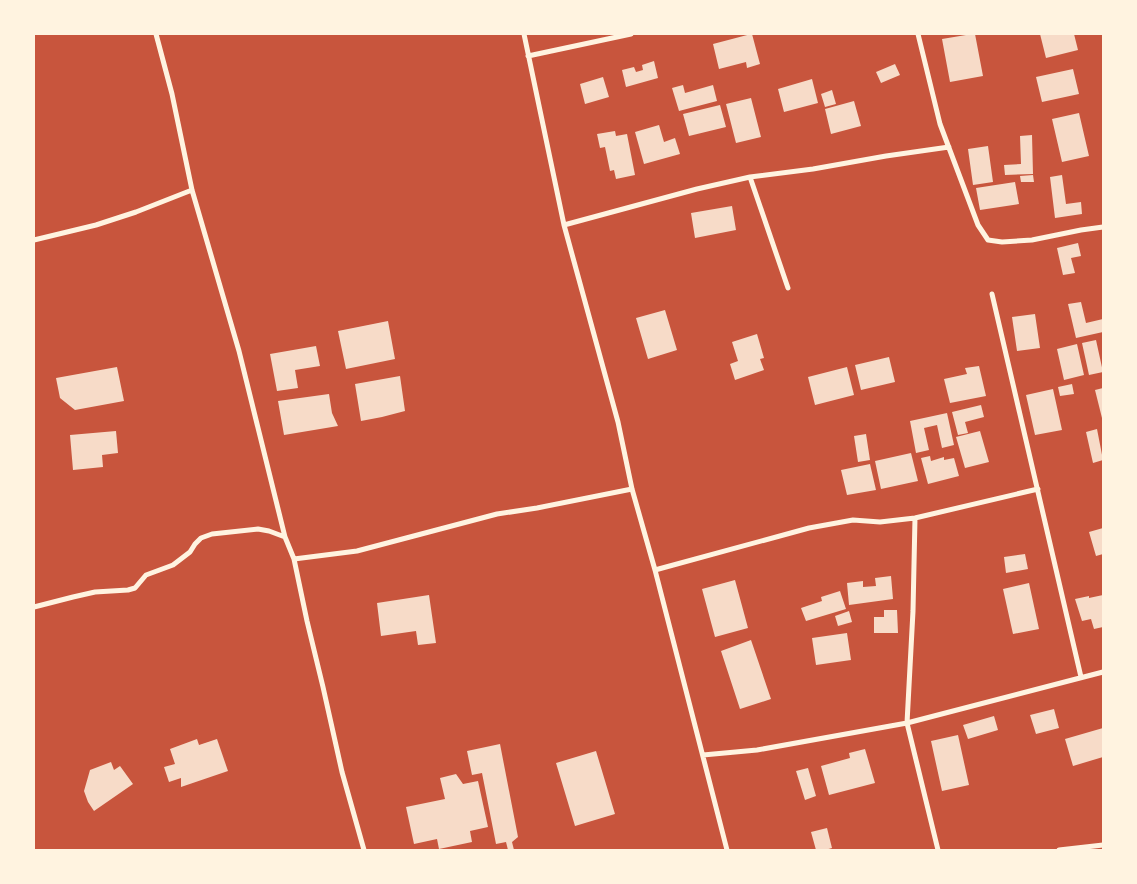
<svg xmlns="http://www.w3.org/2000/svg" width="1137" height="884" viewBox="0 0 1137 884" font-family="'Open Sans',sans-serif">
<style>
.building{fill:#f7dbc8}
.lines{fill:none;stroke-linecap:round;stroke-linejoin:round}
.minor{stroke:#fff3e0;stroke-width:5}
</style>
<rect width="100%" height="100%" fill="#c8553d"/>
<!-- building -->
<path class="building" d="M751,34H752L760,64L747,68L746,62L719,69L713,44Z
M972,34H975L983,76L950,82L942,39Z
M1040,34H1074L1078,50L1046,58Z
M654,61L658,78L626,87L622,70L634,67L636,72L643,70L642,65Z
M895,64L900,75L881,83L876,72Z
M1073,69L1079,94L1042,102L1036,77Z
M603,77L609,97L585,104L580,84Z
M812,79L818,103L784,112L778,89Z
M683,85L685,93L713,85L717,101L679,111L672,88Z
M832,90L836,104L825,107L821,94Z
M751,98L761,137L736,143L726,104Z
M854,101L861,126L831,134L825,109Z
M720,105L726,127L689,136L683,114Z
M1079,113L1089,156L1062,162L1052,119Z
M659,125L664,142L675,138L680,154L644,164L635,132Z
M615,131L616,136L627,134L635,175L616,179L614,170L610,171L605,147L600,148L597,134Z
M1032,135L1033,174L1005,175L1004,165L1021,164L1020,136Z
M988,146L993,182L973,185L968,149Z
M1033,175L1034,182H1021L1020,176Z
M1062,175L1066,204L1081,202L1082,214L1055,218L1050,177Z
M1015,182L1019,204L980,210L976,188Z
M732,206L736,230L695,238L691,213Z
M1078,243L1081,256L1071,258L1075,273L1063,275L1057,248Z
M1081,302L1086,323L1103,319V332L1076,338L1068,304Z
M665,310L677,350L648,359L636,318Z
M1035,314L1040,348L1017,351L1012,317Z
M388,321L395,359L346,369L338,331Z
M757,334L764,358L760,359L764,370L735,380L730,364L738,361L732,342Z
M1096,340L1103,372L1089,375L1082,343Z
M1077,344L1084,375L1064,380L1057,349Z
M316,346L320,366L295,370L298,388L277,391L270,354Z
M889,357L895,382L861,390L855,365Z
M979,366L986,396L950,403L944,379L967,374L965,368Z
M117,367L124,401L75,410L60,398L56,378Z
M847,367L854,395L815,405L808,377Z
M400,376L405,411L382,417L361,421L355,384Z
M1072,384L1074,394L1060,396L1058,387Z
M1103,388V422L1095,390Z
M1053,389L1062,430L1035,435L1026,395Z
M329,394L332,413L338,426L284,435L278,401Z
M981,405L984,417L965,422L968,433L958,435L952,412Z
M947,413L954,445L942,448L937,425L924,428L929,450L916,453L910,421Z
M1097,429L1103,460L1093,463L1086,432Z
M116,431L118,453L102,455L103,467L73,470L70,435Z
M980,431L989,462L965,468L956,437Z
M866,434L870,460L858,462L854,436Z
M911,453L918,481L881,489L875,461Z
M930,456L931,461L944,457V460L954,458L959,476L928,484L921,458Z
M870,464L876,490L847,495L841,470Z
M1103,528V554L1096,556L1089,532Z
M1025,554L1028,569L1006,573L1004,557Z
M891,576L893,599L849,605L847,583L863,581V587L876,586L875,578Z
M735,580L748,628L715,637L702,589Z
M1029,583L1039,629L1013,634L1003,589Z
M840,591L846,609L806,621L801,608L822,601L821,597Z
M429,595L436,643L418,645L416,631L381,636L377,603Z
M1103,595V627L1094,629L1091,619L1082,621L1075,599L1089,596V598Z
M884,610H897L898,633H874V617H884Z
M849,611L852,622L838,626L835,616Z
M847,633L851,660L816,665L812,638Z
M751,640L771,699L740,709L721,651Z
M1054,709L1059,728L1036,734L1030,715Z
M994,716L998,730L968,739L963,725Z
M1103,728V757L1073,766L1065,739Z
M958,735L969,785L942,791L931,741Z
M197,739L199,745L217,739L228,771L181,787V778L169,782L164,767L175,764L170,749Z
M500,744L518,837L512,842L514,850H508L506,842L496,844L482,773L472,775L467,751Z
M865,749L875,783L829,795L821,766L850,758L849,753Z
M596,751L615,814L575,826L556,763Z
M111,762L114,770L120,766L133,784L94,811L88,802L84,791L90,770Z
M808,768L816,796L805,800L796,771Z
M456,774L463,784L478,781L488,827L470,831L472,842L439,849L437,839L414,844L406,807L445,799L440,778Z
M827,828L832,848L825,850H816L811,832Z"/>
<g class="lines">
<!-- minor -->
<path class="minor" d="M156,34L172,94L192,190L239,351L285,537L294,559L307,621L323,687L342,772L364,850
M524,34L564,225L618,422L632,489L655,570L727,850
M918,34L940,124L978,225L988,240L1002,242L1032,240L1081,230L1103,227
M528,56L631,34
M750,177L788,288
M564,225L697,189L750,177L813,169L886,156L949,147
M34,240L96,225L136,212L192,190
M992,294L1081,677
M915,518L913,611L907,723L938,850
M294,559L357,551L497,514L537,508L632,489
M655,570L809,528L853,520L880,522L915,518L1038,489
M34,607L73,597L95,592L128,590L135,588L146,575L173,565L190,552L195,544L201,538L212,534L258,529L269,531L285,537
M703,755L757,750L907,723L1103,672
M1059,850L1103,845"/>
</g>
<!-- border -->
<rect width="1137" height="884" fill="none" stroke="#fff3e0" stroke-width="70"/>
</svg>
